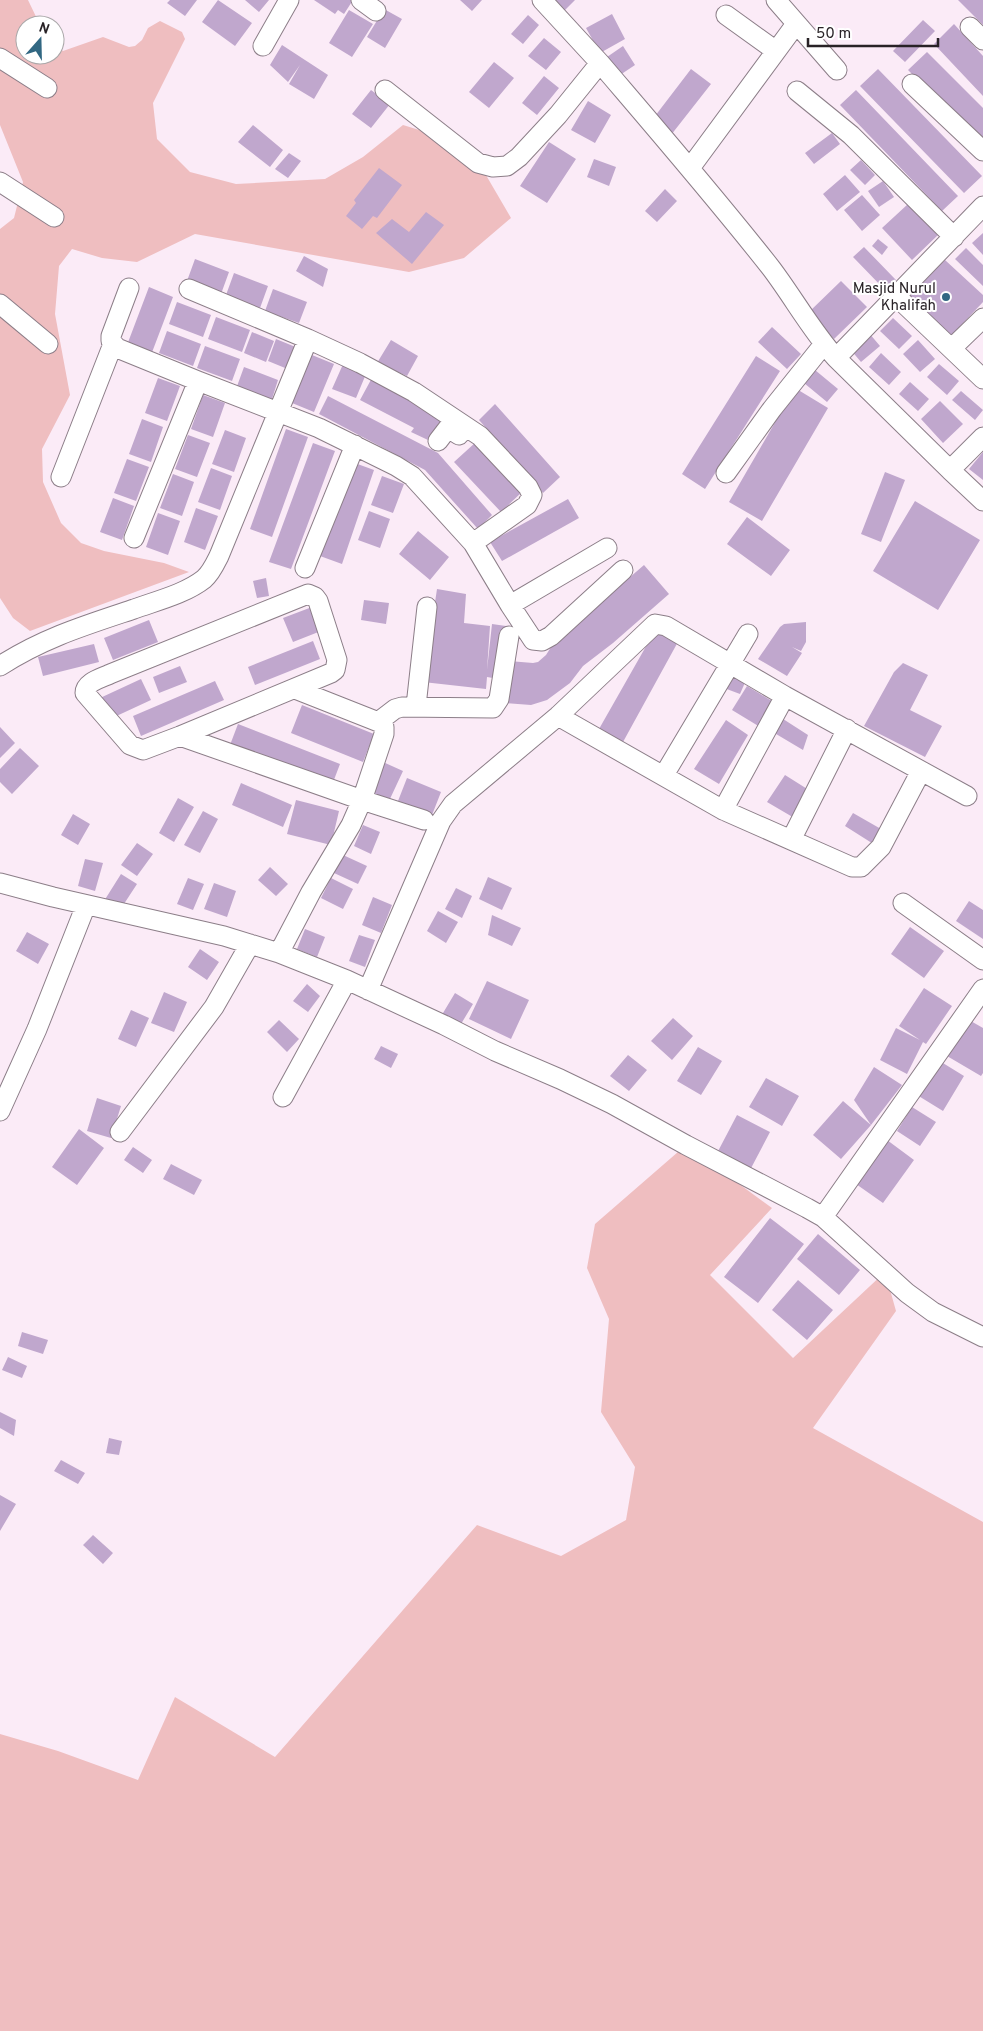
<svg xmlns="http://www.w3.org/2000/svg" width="983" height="2031" viewBox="0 0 983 2031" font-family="Overpass,sans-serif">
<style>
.green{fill:#efbec0}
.building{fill:#c0a7cd}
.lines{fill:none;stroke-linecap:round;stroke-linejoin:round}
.street-casing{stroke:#8c7e88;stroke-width:21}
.street{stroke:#fff;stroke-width:19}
.poi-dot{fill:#316782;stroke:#fff;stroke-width:2}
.labels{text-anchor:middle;stroke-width:4;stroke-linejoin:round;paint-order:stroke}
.poi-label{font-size:15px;fill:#282226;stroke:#fff;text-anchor:end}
</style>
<rect width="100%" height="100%" fill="#fbebf7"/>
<!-- green -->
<path class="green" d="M0,0H28L40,25H25V55H55V44L63,51L103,37L129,47L135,46L142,40L148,28L160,21L182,32L185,39L153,103L157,139L190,172L236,184L325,179L363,157L403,125L442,137L483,170L511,218L464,258L409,272L195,234L137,262L102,258L72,249L59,266L55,314L70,395L42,449L43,482L61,523L81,543L104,551L164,563L189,572L30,631L13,618L0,598V229L14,218L23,182L0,125Z
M686,1145L772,1208L710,1275L793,1358L885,1272L896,1311L813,1428L983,1522V2031H0V1734L58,1751L138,1780L175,1697L275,1757L477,1525L561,1556L626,1520L635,1467L601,1412L609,1319L587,1268L595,1224Z"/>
<!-- building -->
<path class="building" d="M170,0H197L185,16L167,3Z
M218,0L252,23L235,46L202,22Z
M245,0H269L259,12Z
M314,0H353L344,14L338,10L335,14Z
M460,0H482L472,11Z
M550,0H575L562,13Z
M958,0H983V25Z
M384,9L402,19L385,48L367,37Z
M349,10L373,24L352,57L329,43Z
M612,14L625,39L600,53L586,28Z
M528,15L539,25L523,44L511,34Z
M923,20L935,31L905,62L893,51Z
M954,24L983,56V96L934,44Z
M544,38L561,52L546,70L528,56Z
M282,45L328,75L314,99L289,84L300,65L288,82L270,65Z
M623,46L635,65L620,75L607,57Z
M927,52L983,108V145L908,70Z
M494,62L514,78L489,108L469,92Z
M691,69L711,84L671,135L652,120Z
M878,69L982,176L964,193L860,86Z
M544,76L559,88L537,115L522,103Z
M371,90L390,104L371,128L352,114Z
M856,90L958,196L942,211L840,105Z
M588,101L611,115L595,143L571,130Z
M253,125L283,150L270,167L238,142Z
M832,133L840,144L814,164L805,153Z
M549,142L576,159L547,203L520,186Z
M289,153L301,161L288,178L275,169Z
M594,159L616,167L609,186L587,177Z
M861,160L875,175L865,185L850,170Z
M379,168L402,185L377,218L373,216L362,229L346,216L356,203L354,200Z
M845,175L860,192L837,211L823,194Z
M883,181L894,197L879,207L868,191Z
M665,189L677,201L657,222L645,211Z
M862,195L880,215L862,231L844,210Z
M908,204L938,235L912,260L882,228Z
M426,212L444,225L412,264L376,233L392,219L409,232Z
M983,233V255L972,243Z
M878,239L888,247L882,255L872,246Z
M864,247L896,280L885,290L853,257Z
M966,248L983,265V286L955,259Z
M304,256L328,269L323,287L296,271Z
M195,259L229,272L221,294L187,281Z
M945,260L983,295V302L949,338L907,299Z
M234,273L268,286L260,308L226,295Z
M841,281L867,307L834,339L809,312Z
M149,287L173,297L151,355L127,345Z
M273,289L307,302L299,323L265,311Z
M177,302L211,315L203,337L169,324Z
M216,317L250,330L242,352L208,339Z
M893,318L912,336L899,349L880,331Z
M772,327L801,354L787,369L758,342Z
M167,331L201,344L193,366L159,353Z
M252,332L274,341L266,362L244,353Z
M869,333L880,346L861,362L850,349Z
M276,339L298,348L290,370L268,361Z
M391,340L418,356L407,376L377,363Z
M918,340L935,359L920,372L903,354Z
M205,346L240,359L232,381L197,368Z
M881,353L901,372L889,385L869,367Z
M312,355L334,364L314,412L292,403Z
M756,356L780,371L705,489L682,474Z
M344,362L366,374L356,398L332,389Z
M939,364L959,381L947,395L927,377Z
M244,367L278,380L271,402L236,389Z
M815,370L838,389L827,402L804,383Z
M373,376L444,415L428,440L411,432L414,428L360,400Z
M158,378L180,386L167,421L145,413Z
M910,382L929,399L918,411L899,394Z
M795,388L828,408L762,521L729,502Z
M961,391L983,410L975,420L952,400Z
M203,395L225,403L213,437L191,429Z
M328,396L438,453L492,515L478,529L425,470L319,414Z
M940,401L963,424L943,443L921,419Z
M495,404L560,477L543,493L479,420Z
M142,419L163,427L151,462L129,454Z
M286,429L308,437L272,537L250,529Z
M225,430L246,438L234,472L212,464Z
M188,435L210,443L197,477L175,469Z
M476,442L522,492L501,512L454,462Z
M313,443L335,451L291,569L269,562Z
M983,452V480L969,469Z
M127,459L149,467L136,501L114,493Z
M352,462L374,470L342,564L320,556Z
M211,468L232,476L220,510L198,502Z
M885,472L905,480L881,542L861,534Z
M173,474L194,482L182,516L160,508Z
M382,476L404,484L393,513L371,505Z
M113,498L134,506L122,540L100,532Z
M568,499L579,518L502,561L490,542Z
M915,501L980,540L938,610L873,571Z
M196,508L218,516L205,550L184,542Z
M369,511L390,519L380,548L358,540Z
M158,513L180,521L168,555L146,547Z
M747,517L790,550L771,576L727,544Z
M418,531L449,557L430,580L399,554Z
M644,565L669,594L613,643L583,666L570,683L547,700L531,705L506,703L509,661L533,663L538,662L546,655L553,644Z
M266,578L269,596L257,598L253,581Z
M437,589L466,594L464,623L490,626L487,670L492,624L506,626L499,679L487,677L486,689L423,682Z
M364,600L389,603L386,624L361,620Z
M312,607L321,631L293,642L283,618Z
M149,620L158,642L113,660L104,638Z
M806,622V642L801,651L792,647L802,653L787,676L758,659L780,627L784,624Z
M657,627L679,640L623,742L599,729Z
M313,641L320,659L255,685L248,667Z
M94,644L99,662L43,676L38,657Z
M903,663L928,675L910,710L942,726L925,757L864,726L894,672Z
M180,666L187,682L159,693L153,677Z
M732,671L747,678L740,694L724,688Z
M141,679L151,700L110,719L100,698Z
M215,681L224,700L141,736L133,716Z
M747,686L775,703L760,727L732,710Z
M302,705L374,734L363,762L291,733Z
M780,717L808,735L803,750L771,731Z
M726,720L748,735L719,784L694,769Z
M238,724L340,764L332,785L230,745Z
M0,727L15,743L0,758Z
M20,748L39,766L12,794L0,782V769Z
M383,762L403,771L389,801L369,793Z
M785,775L812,792L796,819L767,802Z
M407,778L441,792L432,815L398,801Z
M241,783L292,805L283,827L232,805Z
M178,798L194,807L174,842L159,833Z
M296,800L339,811L331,845L287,834Z
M203,811L218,819L200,853L184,845Z
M853,813L881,829L875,845L845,826Z
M73,814L90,824L78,845L61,835Z
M363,825L380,832L371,854L354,846Z
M137,843L153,854L137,876L121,865Z
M343,855L367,866L358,884L334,873Z
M85,859L103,863L95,891L78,886Z
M270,867L288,884L276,896L258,880Z
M121,874L137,884L120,910L104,901Z
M488,877L512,888L502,910L479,899Z
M188,878L204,884L193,910L177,904Z
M331,878L353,889L343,909L321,898Z
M214,883L236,891L227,917L204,909Z
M456,888L472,896L462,918L445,909Z
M373,897L392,905L381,933L362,925Z
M969,901L983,910V939L956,921Z
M438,911L458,922L446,943L427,931Z
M492,915L521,928L512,946L488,935Z
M910,927L944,951L924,978L891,954Z
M305,929L325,937L317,957L297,949Z
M27,932L49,944L38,964L16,951Z
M359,935L375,940L365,967L349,961Z
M200,949L219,962L207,980L188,967Z
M487,981L529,1000L511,1039L469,1019Z
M307,984L320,996L308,1012L293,1001Z
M924,988L952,1006L926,1044L923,1042L907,1074L880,1060L896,1028L920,1040L899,1026Z
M164,992L187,1002L174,1032L151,1023Z
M455,993L473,1004L458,1029L440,1018Z
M131,1010L149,1018L136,1047L118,1039Z
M673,1018L693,1036L672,1060L651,1041Z
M279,1020L299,1039L287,1052L267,1032Z
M969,1020L983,1028V1073L981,1076L947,1056Z
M381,1046L398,1054L391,1068L374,1059Z
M698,1047L722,1061L701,1095L677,1081Z
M628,1055L647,1070L629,1091L610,1076Z
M938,1060L964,1076L943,1111L917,1095Z
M874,1067L902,1085L871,1125L854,1100Z
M766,1078L799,1096L782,1126L749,1107Z
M97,1098L121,1106L111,1138L87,1131Z
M843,1101L871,1125L841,1159L813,1135Z
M912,1107L936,1122L920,1146L897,1131Z
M737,1115L770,1132L749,1172L716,1155Z
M79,1129L104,1148L77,1185L52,1167Z
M887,1140L914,1160L883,1203L856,1184Z
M133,1147L152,1160L143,1173L124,1160Z
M171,1164L202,1180L194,1195L163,1179Z
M770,1218L804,1244L758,1303L724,1277Z
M818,1234L860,1270L839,1295L797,1259Z
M798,1280L833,1310L807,1340L772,1310Z
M22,1332L48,1340L43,1354L18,1346Z
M8,1357L27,1366L22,1378L2,1370Z
M0,1412L16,1420L14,1436L0,1428Z
M109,1438L122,1441L119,1455L106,1453Z
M61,1460L85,1473L78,1484L54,1471Z
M0,1495L16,1504L0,1531Z
M93,1535L113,1553L103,1564L83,1545Z"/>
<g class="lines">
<!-- street casing -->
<g class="street-casing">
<path id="street" d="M361,0L376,11
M776,0L837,70
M726,15L776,51
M970,27L983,40
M263,46L289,0
M0,58L47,88
M600,63C658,131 716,198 771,268C793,297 811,330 836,358L983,206
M912,84L983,151
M385,90L478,163L493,167L507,166L519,157L558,115L600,63L542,0
M797,91L851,135L954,237
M690,168L796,24
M0,182L54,217
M129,288L111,336V341L117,348L198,381L319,428L396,466L412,476L473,543L510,605L607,548
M189,289L308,339L360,363L414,392L480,436L528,487L532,495L527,505L473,543
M897,297L983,379
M0,304L48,344
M952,348L983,318
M836,358L950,470L983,437
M438,441L448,428L459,435L465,426
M950,470L983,501
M726,473L772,409L824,344
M61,477L113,344
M134,538L198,381
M305,568L355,445
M308,594L315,597L318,601L337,660L335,670L331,673L180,736L143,750L130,745L85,693C85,682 102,678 110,674Z
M510,605L533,640L542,641L551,636L623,570
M0,666C43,638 86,625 134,609C156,601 185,594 204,579C211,573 215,564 219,556L308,339
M295,689L381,723L384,727V734L362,800L424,820
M416,706L427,607
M558,716L723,810L852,867H861L881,847L921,771
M378,722L395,709L402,707L493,708L499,699L509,636
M664,775L748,634
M723,810L785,696
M791,840L847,729
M0,883L53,897L224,936L279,953L311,892L351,825L362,800L180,736
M903,903L983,960
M279,953L347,980L444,1025L495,1051L560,1079L612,1104L686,1145L807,1208L823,1217L907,1293L933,1312L983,1337
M368,990L441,821L453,804L558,716L655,624L666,626L785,696L967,796
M283,1097L347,980
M0,1111L37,1029L86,905
M120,1132L214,1007L250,944
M823,1217L983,989"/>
</g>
<!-- street -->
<use href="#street" class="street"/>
</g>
<!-- markers -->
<circle class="poi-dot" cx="946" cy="297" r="5"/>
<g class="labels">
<!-- poi labels -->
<g class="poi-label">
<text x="936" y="293">Masjid Nurul<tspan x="936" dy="17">Khalifah</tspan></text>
</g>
</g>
<!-- north arrow -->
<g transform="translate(40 40) rotate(20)"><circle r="24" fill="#ffffff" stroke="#a9a7a8"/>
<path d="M0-4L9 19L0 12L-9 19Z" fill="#316782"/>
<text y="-8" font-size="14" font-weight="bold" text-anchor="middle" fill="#282226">N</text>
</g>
<!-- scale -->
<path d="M808 38v8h130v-8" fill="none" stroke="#282226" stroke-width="2.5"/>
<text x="816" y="38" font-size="15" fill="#282226" stroke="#ffffff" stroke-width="4" paint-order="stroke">50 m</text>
</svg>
